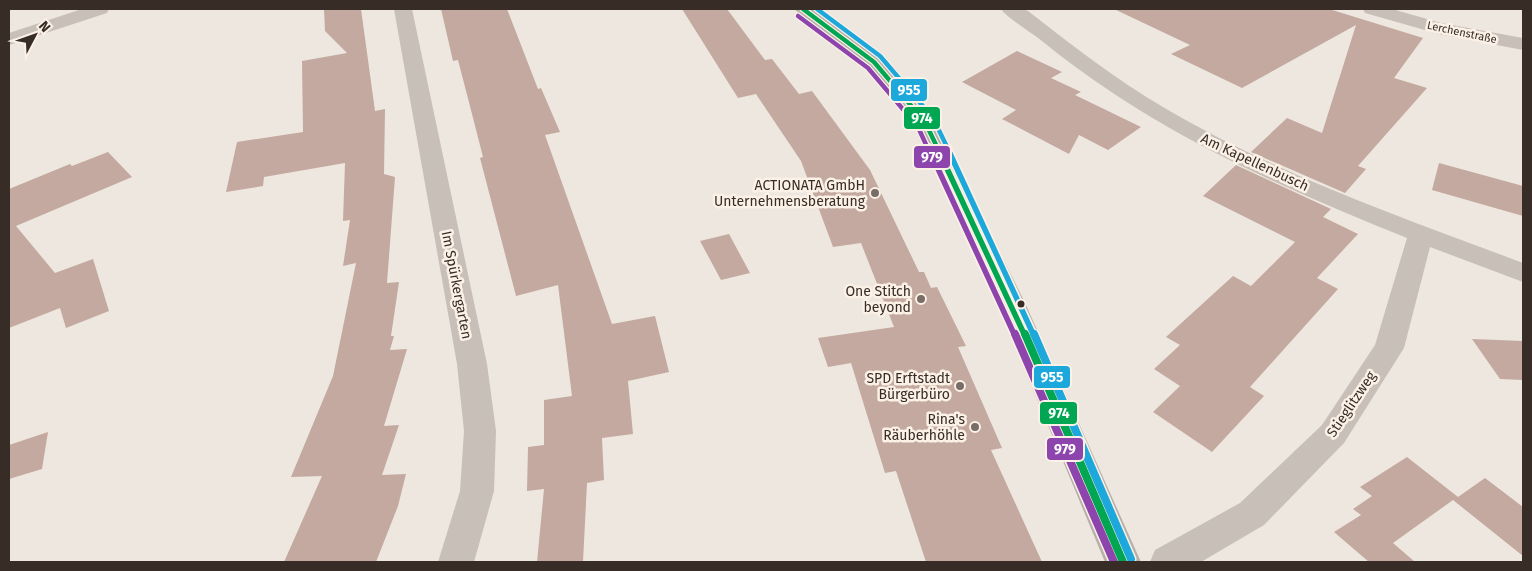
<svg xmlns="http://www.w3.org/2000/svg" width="1532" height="571" viewBox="0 0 1532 571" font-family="'Fira Sans',sans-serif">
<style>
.building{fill:#c3a99f}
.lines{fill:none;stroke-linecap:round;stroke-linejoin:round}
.street{fill:#c7bfb8;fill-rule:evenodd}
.secondary{fill:#b7afa9;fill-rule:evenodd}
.bus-1-far2-casing{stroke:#fbf1e6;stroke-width:7}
.bus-1-far1-casing{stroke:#fbf1e6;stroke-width:9}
.bus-1-casing{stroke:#fbf1e6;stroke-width:11}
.bus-2-far2-casing{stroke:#fbf1e6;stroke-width:7}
.bus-2-far1-casing{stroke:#fbf1e6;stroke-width:9}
.bus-2-casing{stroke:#fbf1e6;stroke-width:11}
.bus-3-far2-casing{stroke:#fbf1e6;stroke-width:7}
.bus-3-far1-casing{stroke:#fbf1e6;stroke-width:9}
.bus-3-casing{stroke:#fbf1e6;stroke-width:11}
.bus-1-far2{stroke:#00a651;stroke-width:4.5}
.bus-1-far1{stroke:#00a651;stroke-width:5.5}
.bus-1{stroke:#00a651;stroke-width:8}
.bus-2-far2{stroke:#8e44ad;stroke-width:4.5}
.bus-2-far1{stroke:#8e44ad;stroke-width:5.5}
.bus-2{stroke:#8e44ad;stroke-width:8}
.bus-3-far2{stroke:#1da8dc;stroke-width:4.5}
.bus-3-far1{stroke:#1da8dc;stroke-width:5.5}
.bus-3{stroke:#1da8dc;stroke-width:8}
.poi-dot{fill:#786d67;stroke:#fbf1e6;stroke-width:2}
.bus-dot{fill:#382c26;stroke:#fbf1e6;stroke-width:2}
.labels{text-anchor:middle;stroke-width:5;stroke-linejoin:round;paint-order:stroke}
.far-street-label{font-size:11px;fill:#382c26;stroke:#fbf1e6}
.street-label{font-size:14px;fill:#382c26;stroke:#fbf1e6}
.poi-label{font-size:14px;fill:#382c26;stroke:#fbf1e6;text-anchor:end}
.line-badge{stroke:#fbf1e6;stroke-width:2}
.badge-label{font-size:14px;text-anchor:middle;font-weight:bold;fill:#fff}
</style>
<rect width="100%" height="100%" fill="#eee7df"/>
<!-- building -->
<path class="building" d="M324,9H361L375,111L385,109L384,174L395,177L387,283L399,282L391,336H394L390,350L407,349L384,426L399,425L382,475L406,474L398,506L376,562H284L322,476L291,477L333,376L356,263L343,266L350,220L343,221L345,163L264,177L263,186L226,192L237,142L303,132L302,61L347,53L325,31Z
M441,9H507L538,89L541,88L560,132L545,135L612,324L655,316L669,372L628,381L633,434L602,438L604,480L587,483L583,562H537L544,489L527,491L528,447L544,445V400L572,396L558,285L516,296L480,158L483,157L472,114L458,60L453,61Z
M682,9H727L765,60L772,59L799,94L812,91L870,170L919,272H924L931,288L937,287L966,346L958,347L1002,448L991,450L1042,562H926L896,471L885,473L851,363L828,367L818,338L894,327L861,243L833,247L801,161L756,94L738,98Z
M1114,9H1329L1423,38L1394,78L1427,88L1358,166L1366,169L1345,193L1251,152L1287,118L1322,133L1356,25L1242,88L1171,54L1190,45Z
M1017,51L1062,72L1051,78L1081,92L1075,95L1141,127L1108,150L1079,135L1069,154L1002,119L1016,110L962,82Z
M108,152L132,177L16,226L55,273L93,259L109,311L66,328L60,308L9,328V189L70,164L72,166Z
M1439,163L1523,186V216L1432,190Z
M1236,165L1331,209L1323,217L1358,234L1317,278L1338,289L1250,387L1264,396L1212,452L1153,412L1180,386L1154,369L1180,345L1166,337L1233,276L1251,286L1295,242L1203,196Z
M729,234L750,273L721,280L700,241Z
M1472,339L1523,341V380L1500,379Z
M48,432L42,469L9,479V445Z
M1407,457L1458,497L1485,478L1523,507V556L1453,500L1393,543L1415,562H1369L1334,532L1361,515L1353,509L1372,496L1360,487Z"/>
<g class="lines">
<!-- street -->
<path class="street" d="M82,9H109L107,13L9,45V33Z
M394,9H412L487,364L496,431L494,491L474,562H438L460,491L464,431L457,364Z
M1001,9H1023L1028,11C1072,45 1115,79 1163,107C1276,174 1401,217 1523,263V282L1430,247L1404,348L1344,443L1264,525L1201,562H1150L1155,550L1240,503L1322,425L1375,345L1407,238C1277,186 1151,130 1042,41C1033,34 1005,16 1001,9Z
M1363,9H1392L1441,23L1523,38V50L1439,34L1365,13Z"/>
<!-- secondary -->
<path class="secondary" d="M794,9H815L881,58L936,122L1025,303L1141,562H1105L997,303L915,124L867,66Z"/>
<!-- bus-1-far2 casing -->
<g class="bus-1-far2-casing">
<path id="bus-1-far2" d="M803,9L874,62L925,122L938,149"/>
</g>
<!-- bus-1-far1 casing -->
<g class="bus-1-far1-casing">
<path id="bus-1-far1" d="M937,147L1025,336"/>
</g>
<!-- bus-1 casing -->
<g class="bus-1-casing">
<path id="bus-1" d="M1025,334L1123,562"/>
</g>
<!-- bus-2-far2 casing -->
<g class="bus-2-far2-casing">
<path id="bus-2-far2" d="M798,16L868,68L918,127L928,149"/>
</g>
<!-- bus-2-far1 casing -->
<g class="bus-2-far1-casing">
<path id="bus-2-far1" d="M928,147L1015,336"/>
</g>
<!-- bus-2 casing -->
<g class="bus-2-casing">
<path id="bus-2" d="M1015,334L1114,562"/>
</g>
<!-- bus-3-far2 casing -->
<g class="bus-3-far2-casing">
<path id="bus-3-far2" d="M817,9L880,56L933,118L948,149"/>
</g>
<!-- bus-3-far1 casing -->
<g class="bus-3-far1-casing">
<path id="bus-3-far1" d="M947,147L1034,336"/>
</g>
<!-- bus-3 casing -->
<g class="bus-3-casing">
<path id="bus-3" d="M1034,334L1131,559"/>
</g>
<!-- bus-1-far2 -->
<use href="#bus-1-far2" class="bus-1-far2"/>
<!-- bus-1-far1 -->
<use href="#bus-1-far1" class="bus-1-far1"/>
<!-- bus-1 -->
<use href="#bus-1" class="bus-1"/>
<!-- bus-2-far2 -->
<use href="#bus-2-far2" class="bus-2-far2"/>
<!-- bus-2-far1 -->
<use href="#bus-2-far1" class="bus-2-far1"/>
<!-- bus-2 -->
<use href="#bus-2" class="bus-2"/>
<!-- bus-3-far2 -->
<use href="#bus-3-far2" class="bus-3-far2"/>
<!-- bus-3-far1 -->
<use href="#bus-3-far1" class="bus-3-far1"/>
<!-- bus-3 -->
<use href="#bus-3" class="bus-3"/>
</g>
<!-- markers -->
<g class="poi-dot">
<circle cx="875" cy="193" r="5"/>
<circle cx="921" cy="299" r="5"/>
<circle cx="960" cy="386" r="5"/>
<circle cx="975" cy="427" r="5"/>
</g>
<circle class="bus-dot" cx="1021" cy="304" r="4.5"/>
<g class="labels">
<!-- far-street labels -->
<g class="far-street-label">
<text transform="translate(1462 32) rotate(12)" y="4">Lerchenstraße</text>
</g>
<!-- street labels -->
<g class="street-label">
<text transform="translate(1255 162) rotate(25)" y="5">Am Kapellenbusch</text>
<text transform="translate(457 285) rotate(79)" y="5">Im Spürkergarten</text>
<text transform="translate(1351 404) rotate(-56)" y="5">Stieglitzweg</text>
</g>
<!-- poi labels -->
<g class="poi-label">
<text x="865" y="190">ACTIONATA GmbH<tspan x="865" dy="16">Unternehmensberatung</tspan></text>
<text x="911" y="296">One Stitch<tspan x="911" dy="16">beyond</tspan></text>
<text x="950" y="383">SPD Erftstadt<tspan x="950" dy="16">Bürgerbüro</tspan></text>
<text x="965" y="424">Rina's<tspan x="965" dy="16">Räuberhöhle</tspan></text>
</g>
</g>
<g class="line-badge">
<rect x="890" y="78" width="38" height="24" rx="5" fill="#1da8dc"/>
<rect x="903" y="106" width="38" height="24" rx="5" fill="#00a651"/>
<rect x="913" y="145" width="38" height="24" rx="5" fill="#8e44ad"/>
<rect x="1033" y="365" width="38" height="24" rx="5" fill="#1da8dc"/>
<rect x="1039" y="401" width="39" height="24" rx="5" fill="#00a651"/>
<rect x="1046" y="437" width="38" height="24" rx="5" fill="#8e44ad"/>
</g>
<g class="badge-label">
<text x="909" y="95">955</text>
<text x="922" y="123">974</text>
<text x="932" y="162">979</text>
<text x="1052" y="382">955</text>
<text x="1059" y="418">974</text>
<text x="1065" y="454">979</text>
</g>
<!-- border -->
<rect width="1532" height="571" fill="none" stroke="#382c26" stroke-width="20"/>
<!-- north arrow -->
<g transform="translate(35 35) rotate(49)" stroke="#fbf1e6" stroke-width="4" paint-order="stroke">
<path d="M0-4L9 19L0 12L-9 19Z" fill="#382c26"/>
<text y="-8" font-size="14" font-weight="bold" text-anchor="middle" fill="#382c26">N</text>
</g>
</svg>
